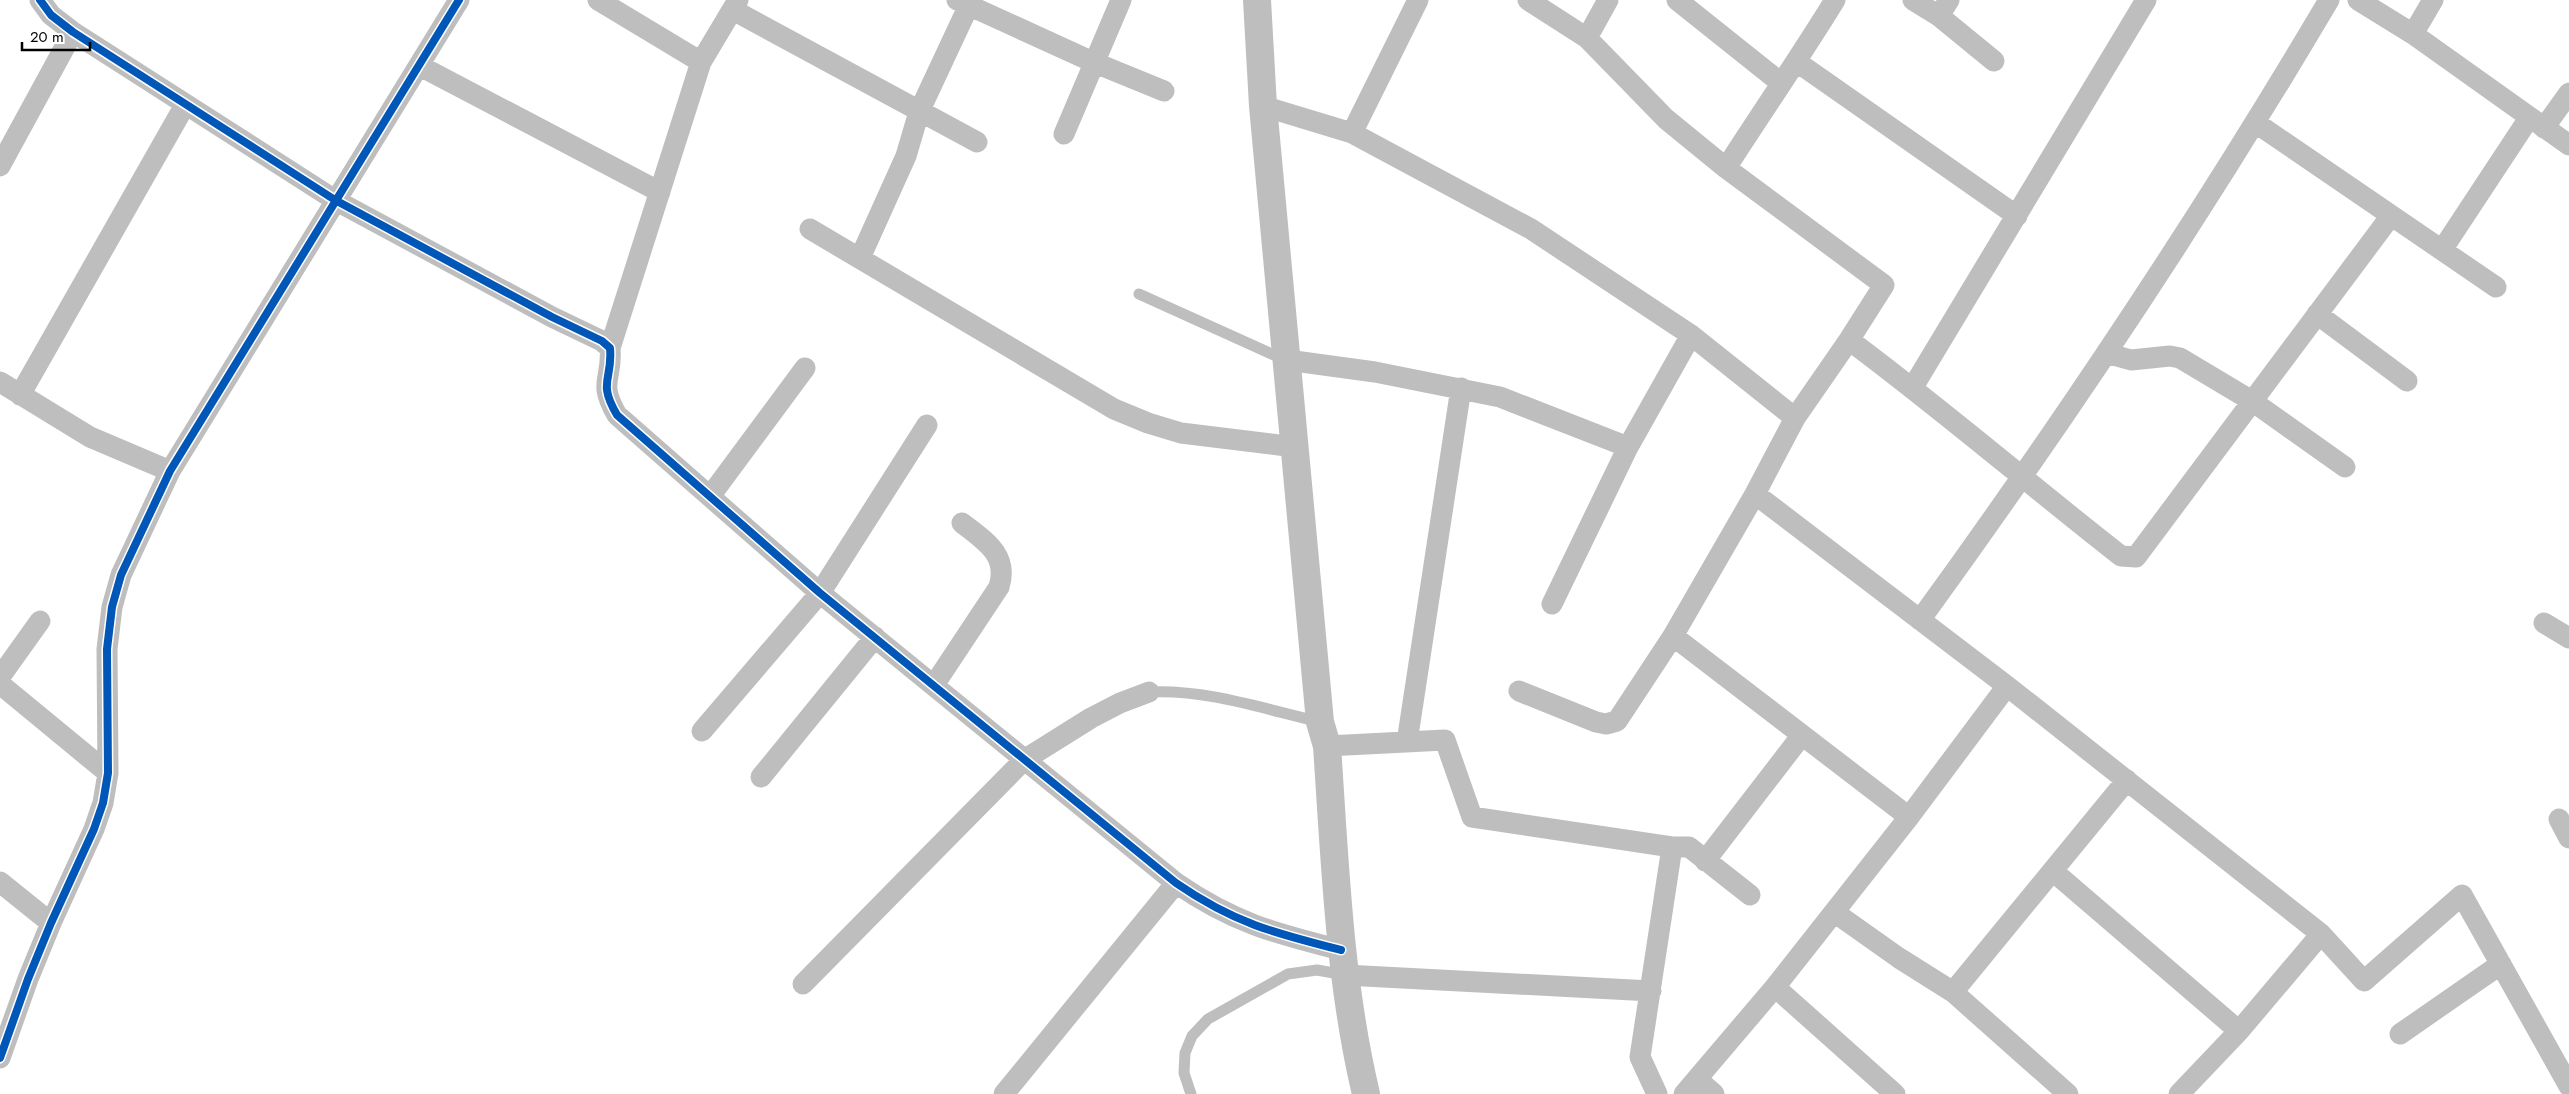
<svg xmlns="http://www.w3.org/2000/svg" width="2569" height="1094" viewBox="0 0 2569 1094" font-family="Jost,sans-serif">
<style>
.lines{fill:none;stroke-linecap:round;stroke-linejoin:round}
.service{stroke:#bebebe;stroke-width:11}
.minor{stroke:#bebebe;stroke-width:21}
.tertiary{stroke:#bebebe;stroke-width:28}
.cycleway-casing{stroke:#fff;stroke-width:11}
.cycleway{stroke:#0057b8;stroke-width:8}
</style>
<rect width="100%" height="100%" fill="#fff"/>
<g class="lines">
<!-- service -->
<path class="service" d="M1139,294L1285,360
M1149,692C1206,689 1264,709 1320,722
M1191,1094L1184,1073L1185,1053L1192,1036L1208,1019L1288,974L1317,970L1345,975"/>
<!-- minor -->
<path class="minor" d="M40,0L51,15L73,32L335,200L552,317L602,341L610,348C613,380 597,381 617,415L820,593L1176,883C1234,923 1274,933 1341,950
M598,0L701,62
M957,0L1093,62L1164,91
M1677,0L1781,83
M1913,0L1939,16L1949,0
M2358,0L2413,34
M2433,0L2413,34L2569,145
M733,10L977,142
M1939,16L1994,61
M1587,38L1608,0
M1797,62L2017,216
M420,66L660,192
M1263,106L1352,133L1531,229L1691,335L1795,418
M2256,123L2496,287
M2544,128L2569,93
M1352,133L1418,0
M1064,134L1121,0
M0,166L73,32
M1726,168C1762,112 1800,57 1835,0
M810,229L1114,409L1148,423L1181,433L1295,447
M2442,250L2529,118
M860,258L906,156L919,112L969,5
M2317,314L2407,381
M1849,340C1942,409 2030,485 2121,556L2136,557L2390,217
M610,348L701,62L738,0
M2106,353L2131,360L2170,356L2180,358L2252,401L2345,467
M1287,360L1375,372L1500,397L1628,447
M0,382L90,437L170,471
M1913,387L2146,0
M20,395L185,105
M1755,494L2007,686L2321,934L2364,981L2462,895L2569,1086
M711,495L805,368
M1552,604L1628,447L1691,335
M1920,620C2066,419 2203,213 2329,0
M2544,623L2569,638
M1673,636L1909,817
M0,677L40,621
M0,684L108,773
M934,685L999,587C1009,555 985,541 962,523
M1519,691L1596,722L1606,724L1617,721L1673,636L1755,494L1795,418L1849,340L1884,285L1726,168L1666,119L1587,38L1528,0
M702,731L820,593L927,425
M1407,742L1461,388
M1327,746L1445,740L1472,817L1672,847H1689L1750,895
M761,777L875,637
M2559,819L2569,838
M1705,861L1802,735
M2054,872L2239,1031
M0,882L51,923
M1834,912L1899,958L1953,992L2127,780
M1345,975L1651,991
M803,984L1024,760L1091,718L1120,703L1149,692
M1775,987L1895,1094
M1953,992L2068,1094
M2400,1034L2501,964
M0,1058L28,979L51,923L94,829L103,803L108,773L107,649L112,607L121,575L170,471L459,0
M1698,1080L1714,1094
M1004,1094L1176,883
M1657,1094L1640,1057L1672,847
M1684,1094L1775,987L1909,817L2007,686
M2179,1094L2239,1031L2321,934"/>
<!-- tertiary -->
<path class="tertiary" d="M1257,0L1263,106L1320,722L1327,746C1335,863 1339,980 1366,1094"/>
<!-- cycleway casing -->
<g class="cycleway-casing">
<path id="cycleway" d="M40,0L51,15L73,32L335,200L552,317L602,341L610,348C613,380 597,381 617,415L820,593L1176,883C1234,923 1274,933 1341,950
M0,1058L28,979L51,923L94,829L103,803L108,773L107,649L112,607L121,575L170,471L459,0"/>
</g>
<!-- cycleway -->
<use href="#cycleway" class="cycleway"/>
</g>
<!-- scale -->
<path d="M22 42v8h68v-8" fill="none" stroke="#000000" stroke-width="2.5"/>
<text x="30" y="42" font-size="15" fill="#000000" stroke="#ffffff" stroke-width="4" paint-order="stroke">20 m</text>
</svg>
